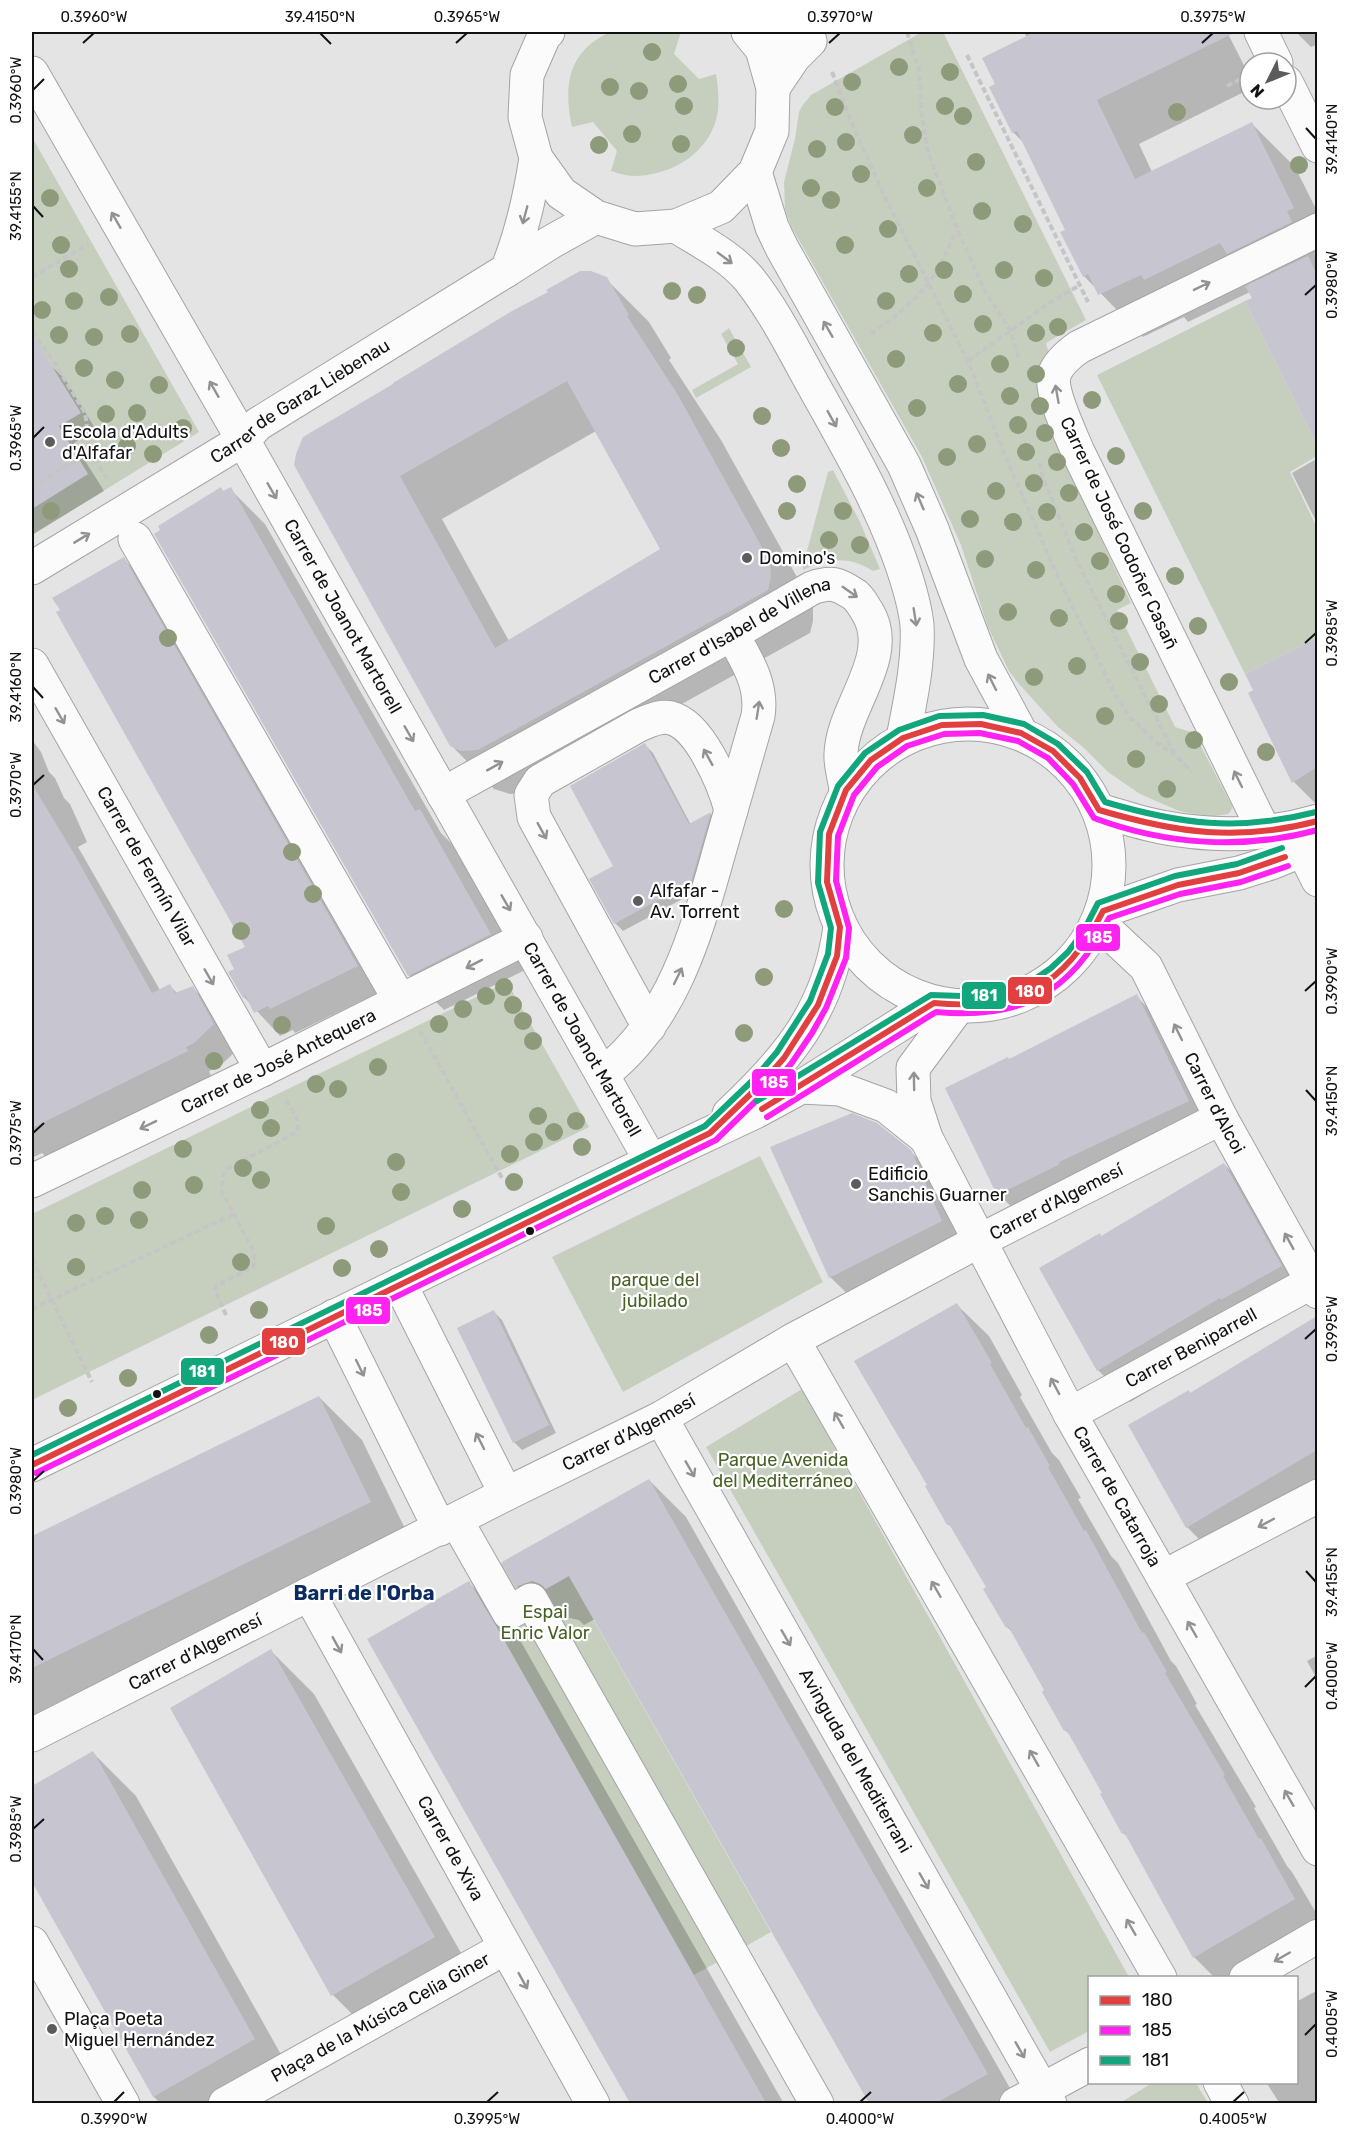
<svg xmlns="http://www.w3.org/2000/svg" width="1349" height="2135" viewBox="0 0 1349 2135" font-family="Rubik,sans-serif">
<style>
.green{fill:#c6cfbe}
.shadow{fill:#0003;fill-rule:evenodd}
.building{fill:#c7c6d0;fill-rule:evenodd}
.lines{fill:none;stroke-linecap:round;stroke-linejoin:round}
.minor-casing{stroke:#a4a4a5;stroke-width:35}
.path{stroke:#c5c5c6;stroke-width:4;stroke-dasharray:6 3;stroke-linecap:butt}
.minor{stroke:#fbfbfb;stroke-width:33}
.bus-1-casing{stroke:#fff;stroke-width:10}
.bus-2-casing{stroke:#fff;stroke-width:10}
.bus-3-casing{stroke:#fff;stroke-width:10}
.bus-1{stroke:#e24040;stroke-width:6}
.bus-2{stroke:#ff22f1;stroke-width:6}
.bus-3{stroke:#12a67c;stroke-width:6}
.tree{fill:#8e9b7a}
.oneway{stroke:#929293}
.ticks{fill:none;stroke:#121213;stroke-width:2}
.poi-dot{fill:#5c5c5c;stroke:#fff;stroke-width:2}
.bus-dot{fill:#121213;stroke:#fff;stroke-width:2}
.labels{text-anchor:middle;stroke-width:4.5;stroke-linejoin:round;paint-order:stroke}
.street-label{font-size:18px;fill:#121213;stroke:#fff}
.poi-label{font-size:18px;fill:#121213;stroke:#fff;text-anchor:start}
.park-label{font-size:18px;fill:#476023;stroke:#fff}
.neighbourhood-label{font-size:20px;font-weight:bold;fill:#0c2c60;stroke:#fff}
.line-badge{stroke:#fff;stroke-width:2}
.badge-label{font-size:16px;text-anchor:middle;font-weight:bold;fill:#fff}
.neatline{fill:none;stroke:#121213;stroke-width:2}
.ticks-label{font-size:15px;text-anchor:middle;fill:#121213}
</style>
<rect width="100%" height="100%" fill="#e4e4e5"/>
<!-- green -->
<path class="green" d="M610,32H681L674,54L699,79L716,74C718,86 719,99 718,111C712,152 672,176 633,176C626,176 618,173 611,171L617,151L593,122L572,127C563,86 568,51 610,32Z
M922,32H943L1086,320L1046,343L1049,354L1040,401L1052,433L1131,603L1117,610L1175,727L1194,733L1232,806L1231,811L1228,814L1209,817L1179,811L1140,794L1108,772L1084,748L1058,727L1019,684L1009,671L988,627L961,545L922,457L791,226L785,209L784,182L795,139L799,112L802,106L811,95Z
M32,137L199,432L32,535Z
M1245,301L1317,445V456L1290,472L1317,528V638L1245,674L1097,375Z
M729,328L751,367L696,398L692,390L738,364L721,334Z
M833,470L860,522L880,569L873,571C847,555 830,559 803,570V566L828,472Z
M507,982L589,1127L32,1400V1214Z
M760,1156L823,1282L623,1392L552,1257Z
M802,1389L1129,1977L1090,1978L1089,2031L1050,2052L706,1447Z
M547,1538L771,1932L694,1975L470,1581Z
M1152,2083H1196L1208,2103H1120Z"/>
<!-- shadow -->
<path class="shadow" d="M1024,32H1227L1250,77V89L1139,144L1152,172L1252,124L1295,167L1318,213V442L1247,302L1254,299L1250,292L1188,322L1184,317L1143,337L1084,276L1067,230L1025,144L1013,132L997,85L1027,38Z
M1296,32H1318V44L1311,47Z
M606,279L649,322L671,358L669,360L721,440L813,606V621L810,633L521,793L510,794L494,789L451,745L295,464ZM596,431L662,550L509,641L442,519Z
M48,363L65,379L96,430L74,443L104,491L32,535V373Z
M1318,458V525L1292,473Z
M230,489L265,524L441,833L454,846L525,970L444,1010L409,975L224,492Z
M124,559L148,584L382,991L295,1033L293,1030L280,1036L244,997L236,970L247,947Z
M1318,640V806L1294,782L1247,675Z
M32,740L41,752L49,772L55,778L64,798L70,804L87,842L78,847L160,990L170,986L177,993L192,987L216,1012L238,1049L219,1067L209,1071L211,1076L46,1157L42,1153L32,1158V978L64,960L32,902Z
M645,745L653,753L691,825L711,814L718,822L699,890L623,931L615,923V867Z
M1136,996L1168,1028L1219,1133L1030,1226L999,1194Z
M910,1151L935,1176L966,1246L855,1301L830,1277Z
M1224,1164L1255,1196L1312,1298L1252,1329L1130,1402L1098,1370L1041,1268L1101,1237Z
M957,1305L989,1336L1022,1395L1020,1397L1052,1453L1059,1460L1081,1498L1078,1499L1111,1556L1118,1563L1171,1661L1176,1666L1197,1704L1195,1705L1256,1807L1254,1808L1287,1866L1292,1872L1318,1916V1936L1245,1978H1215L1194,1957L1130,1839L1123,1833L1102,1795L1104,1794L1072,1737L1065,1730L1046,1691L1014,1634L1007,1627L988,1588L954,1530L948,1524Z
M494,1312L502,1320L556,1433L522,1450L514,1442Z
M1312,1321L1318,1326V1497L1217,1557L1187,1527L1190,1394Z
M319,1397L362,1440L413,1545L32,1732V1538Z
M649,1480L686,1517L1019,2104H870L595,1619L584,1625L579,1620L569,1618L554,1623L517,1586Z
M469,1583L512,1626L784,2104H632L369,1640Z
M271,1651L314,1694L477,1981L376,2038L333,1995Z
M1318,1655V1681L1307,1661Z
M93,1753L136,1796L297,2083L260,2104H161L154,2097L32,1879V1787Z
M1318,1990V2104H1280L1266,2082H1296V2002Z"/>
<!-- building -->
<path class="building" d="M1035,32H1236L1097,100L1135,179L1252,122L1294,208L1287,211L1292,222L1227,254L1220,243L1144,280L1141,275L1098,295L1088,274L1083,277L1060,232L1065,230L1017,131L1012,133L989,87L995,84L982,58Z
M1308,256L1317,275V445L1245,301L1252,298L1245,286Z
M580,271H591L607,277L629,315L627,316L678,395L770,562L771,577L768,590L478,750L461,751L450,746L294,465L296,454L303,437L393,384V383L512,311L548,292L546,290ZM567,381L660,549L495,648L400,476Z
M32,334L81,413L59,426L88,474L32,509Z
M221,487L223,491L231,487L415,811L420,809L491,934L408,976L154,534L160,530L158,526Z
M124,557L358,966L270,1009L268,1006L254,1013L245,995L243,998L228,972L234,969L227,955L245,947L56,612L60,610L52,598Z
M1317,638V767L1292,783L1248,693L1253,690L1245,674Z
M645,743L689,824L711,812L691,882L614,924L589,879L613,866L570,786Z
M32,784L73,852L152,993L170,984L175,993L193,986L214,1024L194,1043L186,1047L188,1051L32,1128Z
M1137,994L1189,1101L1059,1162L1060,1164L997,1195L945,1088L1008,1057L1009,1059Z
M852,1113L877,1123L911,1150L942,1221L829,1278L770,1147Z
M1224,1163L1282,1266L1221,1300L1220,1298L1097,1371L1039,1268L1100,1233L1101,1236Z
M957,1303L992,1363L990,1364L1026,1428L1028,1427L1050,1466L1048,1467L1084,1531L1086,1530L1142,1633L1144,1632L1167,1672L1165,1673L1225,1775L1223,1776L1259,1839L1261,1838L1295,1899L1193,1958L1124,1832L1122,1834L1100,1794L1102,1793L1066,1729L1064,1731L1042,1692L1044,1690L1008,1626L1006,1628L983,1589L986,1587L949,1524L947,1525L925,1486L927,1485L854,1361Z
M494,1310L549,1425L513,1443L457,1328Z
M1317,1316V1450L1186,1528L1128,1425L1189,1390L1190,1393Z
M319,1396L371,1502L32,1668V1536Z
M649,1479L988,2074L936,2103H869L569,1576L546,1589L540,1584L532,1581L516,1587L502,1562Z
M469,1581L495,1624L766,2103H630L598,2047L367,1639Z
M271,1649L435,1937L331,1996L170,1708Z
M93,1751L255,2039L153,2097L32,1882V1786Z"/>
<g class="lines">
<!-- minor casing -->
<g class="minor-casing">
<g id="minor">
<path d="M548,32L544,36L527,75L525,117L536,158L561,193L596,217L635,229L676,226L721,207L755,172L772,131L773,88L762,49L748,32"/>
<path d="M1261,32L1276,63"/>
<path d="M762,49L810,41L794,57L773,88"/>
<path id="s1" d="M32,73L243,440L651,1161"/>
<path d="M1286,82L1318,146"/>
<path d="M536,158C530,197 522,233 507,270L551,242L596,217"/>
<path d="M755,172L772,227L782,248L904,465L932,529L981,659L1021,733"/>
<path d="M676,226C701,242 730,256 749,279C776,313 796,355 817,392C849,449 882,506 903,568C909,586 915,606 917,625C919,662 910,702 903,738"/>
<path d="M135,539L394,990"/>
<path id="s2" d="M32,568L243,440L258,424L507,270"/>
<path id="s3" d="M32,665L262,1070"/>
<circle cx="968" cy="865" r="141"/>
<path id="s4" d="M443,794L732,634L812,588C832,581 838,584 855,595C861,600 864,607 868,613C894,657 842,708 841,754C840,765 845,779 846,790"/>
<path d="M1099,810C1120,816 1140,823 1161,827C1213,837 1267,836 1318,821"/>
<path d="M1264,831L1078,452C1071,435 1050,392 1054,375C1058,363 1069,354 1079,347L1318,230"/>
<path d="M1303,850L1318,880"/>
<path d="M1103,911L1178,885L1239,873L1271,863L1303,850L1318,842"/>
<path id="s5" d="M1098,922L1146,967L1221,1118L1318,1292"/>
<path id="s6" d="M958,1007L913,1068L914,1101L926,1138L1070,1414L1318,1849"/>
<path d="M649,1027L534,817L531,795L540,781L639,725C649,721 660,715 671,718C700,725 724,784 731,810"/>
<path d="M603,1074C673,1020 696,934 719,852C732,807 745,762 758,716C763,685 747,661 732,634"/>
<path d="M801,1087L840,1089L886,1106L926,1138"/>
<path d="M729,1114C788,1059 829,1010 840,927"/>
<path id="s7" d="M32,1181L262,1070L526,938"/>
<path d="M400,1284L506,1494"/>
<path d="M334,1316L440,1529"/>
<path d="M793,1340L1160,1978"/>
<path id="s8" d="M1070,1414L1312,1282"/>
<path id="s9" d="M661,1418L1050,2104"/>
<path d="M32,1465L651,1161L755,1112L801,1087L934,1003"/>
<path d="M456,1520L509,1613L531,1600L817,2104"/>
<path d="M1163,1577L1318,1496"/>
<path id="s10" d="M309,1594L593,2104"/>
<path id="s11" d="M32,1735L506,1494L661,1418L793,1340L979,1241L1221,1118"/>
<path d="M32,1943L123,2104"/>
<path d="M1246,1978L1318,1936"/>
<path d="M1220,2082L1232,2104"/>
<path id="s12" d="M225,2104L505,1948"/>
<path d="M1016,2104L1090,2064"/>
</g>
</g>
<!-- path -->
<path class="path" d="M907,32L919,70L922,117L928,152L958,231L985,291L1011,332L1019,359
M967,55L1088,302
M832,72L853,126L884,195L968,361L1002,448L1052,564L1115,694L1130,717L1156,742L1176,756L1192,772
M1227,86L1241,79
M32,277L88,244
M32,332L49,354L84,411C88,422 86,433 89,445C91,457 101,468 107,479
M871,334C891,320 915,301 930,281C941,265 948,248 957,231
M968,361L1051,302L1080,285
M1040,463L1043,477L1076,559L1175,755
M32,487L91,451
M420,1031L502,1178
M32,1259L92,1382
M32,1309L234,1214
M226,1315L215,1290L216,1286L254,1266V1252L222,1192L223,1175L227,1169L295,1133C304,1123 291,1110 286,1100"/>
<!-- minor -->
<use href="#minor" class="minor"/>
<!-- bus-1 casing -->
<g class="bus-1-casing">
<path id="bus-1" d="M762,1109L934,1003C1018,1011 1065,987 1103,911L1178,885L1239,873L1285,857
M32,1465L710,1133L760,1085L784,1058L818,1005L837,956L840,927L827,882L829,834L846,790L871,760L903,738L942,725L981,724L1021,733L1053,751L1080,778L1099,810C1177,833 1237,842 1318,821"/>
</g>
<!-- bus-2 casing -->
<g class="bus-2-casing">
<path id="bus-2" d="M767,1117L936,1012C1020,1020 1071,994 1109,918L1180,894L1241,882L1288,866
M36,1473L716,1140L766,1091L791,1064L812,1033L826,1008L846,958L849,928L836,881L838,836L854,795L877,767L907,746L944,734L980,733L1018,741L1048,758L1073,784L1094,818C1166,845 1243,850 1318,830"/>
</g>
<!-- bus-3 casing -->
<g class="bus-3-casing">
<path id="bus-3" d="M757,1101L931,995L962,996L987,995L1010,990L1032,981L1051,968L1068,952L1083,932L1098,903L1175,876L1237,864L1282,848
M32,1455L705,1126L754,1079L777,1052L810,1001L828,954L831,928L818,883L820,832L838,786L865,753L899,730L939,716L983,715L1024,724L1058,744L1087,772L1105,802C1180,824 1238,832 1316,812"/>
</g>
<!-- bus-1 -->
<use href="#bus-1" class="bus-1"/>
<!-- bus-2 -->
<use href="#bus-2" class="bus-2"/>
<!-- bus-3 -->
<use href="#bus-3" class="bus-3"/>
</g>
<!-- trees -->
<g class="tree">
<circle cx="652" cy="52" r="9"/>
<circle cx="899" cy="67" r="9"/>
<circle cx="950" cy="72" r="9"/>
<circle cx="852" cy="82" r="9"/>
<circle cx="678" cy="84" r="9"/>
<circle cx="610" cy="87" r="9"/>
<circle cx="639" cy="91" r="9"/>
<circle cx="684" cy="106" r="9"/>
<circle cx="945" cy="106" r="9"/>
<circle cx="835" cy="107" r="9"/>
<circle cx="1177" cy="112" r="9"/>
<circle cx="963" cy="116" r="9"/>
<circle cx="632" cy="134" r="9"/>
<circle cx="913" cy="135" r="9"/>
<circle cx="846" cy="142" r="9"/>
<circle cx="681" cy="144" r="9"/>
<circle cx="599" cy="145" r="9"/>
<circle cx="817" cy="149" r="9"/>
<circle cx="976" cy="162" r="9"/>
<circle cx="1299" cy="165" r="9"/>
<circle cx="861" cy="174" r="9"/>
<circle cx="811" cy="188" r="9"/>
<circle cx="927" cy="188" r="9"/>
<circle cx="50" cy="198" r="9"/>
<circle cx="831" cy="200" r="9"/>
<circle cx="982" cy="211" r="9"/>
<circle cx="1023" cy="224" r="9"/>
<circle cx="888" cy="229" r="9"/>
<circle cx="61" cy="245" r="9"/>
<circle cx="845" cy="245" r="9"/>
<circle cx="69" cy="269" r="9"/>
<circle cx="944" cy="270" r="9"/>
<circle cx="1004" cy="270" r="9"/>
<circle cx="909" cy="274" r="9"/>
<circle cx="1044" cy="278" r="9"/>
<circle cx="672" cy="291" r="9"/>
<circle cx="963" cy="294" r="9"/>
<circle cx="697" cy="295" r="9"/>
<circle cx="109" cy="297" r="9"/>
<circle cx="74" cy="301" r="9"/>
<circle cx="886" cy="301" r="9"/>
<circle cx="42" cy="310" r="9"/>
<circle cx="983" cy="324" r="9"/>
<circle cx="1058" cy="327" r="9"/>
<circle cx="933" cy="333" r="9"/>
<circle cx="1036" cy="333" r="9"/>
<circle cx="130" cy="334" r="9"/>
<circle cx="59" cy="335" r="9"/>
<circle cx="94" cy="337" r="9"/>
<circle cx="736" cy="348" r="9"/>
<circle cx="896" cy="359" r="9"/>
<circle cx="1000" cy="364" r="9"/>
<circle cx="84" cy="368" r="9"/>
<circle cx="1036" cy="374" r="9"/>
<circle cx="115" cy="380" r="9"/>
<circle cx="958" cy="384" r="9"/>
<circle cx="159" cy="385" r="9"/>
<circle cx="1010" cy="396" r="9"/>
<circle cx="1092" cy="400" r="9"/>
<circle cx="1040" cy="406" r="9"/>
<circle cx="917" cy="408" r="9"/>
<circle cx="137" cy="413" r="9"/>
<circle cx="106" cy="414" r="9"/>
<circle cx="762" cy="416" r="9"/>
<circle cx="1018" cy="425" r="9"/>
<circle cx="183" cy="428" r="9"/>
<circle cx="1045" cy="433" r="9"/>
<circle cx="977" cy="444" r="9"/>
<circle cx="127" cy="446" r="9"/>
<circle cx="781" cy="448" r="9"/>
<circle cx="1026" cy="452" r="9"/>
<circle cx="153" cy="454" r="9"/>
<circle cx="1116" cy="456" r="9"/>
<circle cx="947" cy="457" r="9"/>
<circle cx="1057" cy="462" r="9"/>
<circle cx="1034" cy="483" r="9"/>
<circle cx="797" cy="484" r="9"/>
<circle cx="996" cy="491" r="9"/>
<circle cx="1069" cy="493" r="9"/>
<circle cx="51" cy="511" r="9"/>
<circle cx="787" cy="511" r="9"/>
<circle cx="843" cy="511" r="9"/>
<circle cx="1143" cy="511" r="9"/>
<circle cx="1047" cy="512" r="9"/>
<circle cx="970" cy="519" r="9"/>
<circle cx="1013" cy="522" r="9"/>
<circle cx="1084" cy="532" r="9"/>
<circle cx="829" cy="540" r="9"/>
<circle cx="860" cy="545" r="9"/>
<circle cx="985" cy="559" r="9"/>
<circle cx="1100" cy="561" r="9"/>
<circle cx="1036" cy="570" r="9"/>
<circle cx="1175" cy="576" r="9"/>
<circle cx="1116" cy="594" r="9"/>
<circle cx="1008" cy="612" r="9"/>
<circle cx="1059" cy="618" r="9"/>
<circle cx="1119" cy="621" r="9"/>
<circle cx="1198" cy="626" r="9"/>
<circle cx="168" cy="638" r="9"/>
<circle cx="1140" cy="662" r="9"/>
<circle cx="1077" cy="666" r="9"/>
<circle cx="1034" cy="677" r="9"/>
<circle cx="1229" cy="682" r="9"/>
<circle cx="1159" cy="704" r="9"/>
<circle cx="1105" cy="716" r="9"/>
<circle cx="1194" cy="740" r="9"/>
<circle cx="1266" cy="752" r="9"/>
<circle cx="1136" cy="759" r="9"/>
<circle cx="1167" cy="789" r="9"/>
<circle cx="292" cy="852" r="9"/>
<circle cx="313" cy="894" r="9"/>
<circle cx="784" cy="909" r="9"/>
<circle cx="241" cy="931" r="9"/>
<circle cx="764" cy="977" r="9"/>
<circle cx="504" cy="987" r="9"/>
<circle cx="486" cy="996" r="9"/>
<circle cx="513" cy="1005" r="9"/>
<circle cx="463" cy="1009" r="9"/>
<circle cx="523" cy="1021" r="9"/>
<circle cx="439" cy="1024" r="9"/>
<circle cx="282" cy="1025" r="9"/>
<circle cx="744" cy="1033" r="9"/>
<circle cx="533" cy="1041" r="9"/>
<circle cx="214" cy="1061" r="9"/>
<circle cx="378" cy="1067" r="9"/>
<circle cx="316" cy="1084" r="9"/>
<circle cx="338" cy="1089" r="9"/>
<circle cx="260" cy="1110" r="9"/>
<circle cx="538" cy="1116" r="9"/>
<circle cx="576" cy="1121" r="9"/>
<circle cx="271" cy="1128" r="9"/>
<circle cx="554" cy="1132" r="9"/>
<circle cx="534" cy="1142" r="9"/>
<circle cx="582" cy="1147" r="9"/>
<circle cx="183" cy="1149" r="9"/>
<circle cx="510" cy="1154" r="9"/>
<circle cx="396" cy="1162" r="9"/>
<circle cx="243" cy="1168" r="9"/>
<circle cx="261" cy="1180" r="9"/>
<circle cx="514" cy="1182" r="9"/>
<circle cx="194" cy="1185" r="9"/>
<circle cx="142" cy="1190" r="9"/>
<circle cx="401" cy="1192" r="9"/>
<circle cx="462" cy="1209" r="9"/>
<circle cx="105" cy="1216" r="9"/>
<circle cx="139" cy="1220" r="9"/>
<circle cx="76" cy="1223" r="9"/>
<circle cx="326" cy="1226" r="9"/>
<circle cx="379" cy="1249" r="9"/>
<circle cx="241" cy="1262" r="9"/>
<circle cx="76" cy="1267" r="9"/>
<circle cx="342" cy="1268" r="9"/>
<circle cx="259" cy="1310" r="9"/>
<circle cx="209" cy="1335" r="9"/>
<circle cx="128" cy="1378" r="9"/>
<circle cx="68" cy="1408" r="9"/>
</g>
<!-- one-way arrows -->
<defs><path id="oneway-shaft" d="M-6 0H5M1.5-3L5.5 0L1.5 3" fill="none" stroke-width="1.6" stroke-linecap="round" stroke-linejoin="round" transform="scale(1.5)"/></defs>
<g class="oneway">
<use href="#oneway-shaft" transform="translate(525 215) rotate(105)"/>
<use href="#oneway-shaft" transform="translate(116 220) rotate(-120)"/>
<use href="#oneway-shaft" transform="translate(725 258) rotate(37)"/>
<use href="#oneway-shaft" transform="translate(1202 286) rotate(-26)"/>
<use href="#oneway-shaft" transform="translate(828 329) rotate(-120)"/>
<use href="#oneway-shaft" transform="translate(214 389) rotate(-120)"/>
<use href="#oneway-shaft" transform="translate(1057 394) rotate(-100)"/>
<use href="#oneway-shaft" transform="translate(832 419) rotate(61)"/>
<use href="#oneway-shaft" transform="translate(272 491) rotate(60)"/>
<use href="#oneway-shaft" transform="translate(920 501) rotate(-113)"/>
<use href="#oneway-shaft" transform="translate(82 538) rotate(-31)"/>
<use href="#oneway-shaft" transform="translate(850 592) rotate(35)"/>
<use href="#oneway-shaft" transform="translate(915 617) rotate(81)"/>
<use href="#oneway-shaft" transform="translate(992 682) rotate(-117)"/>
<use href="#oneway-shaft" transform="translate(758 710) rotate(-81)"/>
<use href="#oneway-shaft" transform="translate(60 716) rotate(60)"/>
<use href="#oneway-shaft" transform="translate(409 734) rotate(60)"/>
<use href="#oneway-shaft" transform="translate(708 757) rotate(-119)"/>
<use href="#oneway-shaft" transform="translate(495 766) rotate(-29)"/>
<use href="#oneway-shaft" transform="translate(1238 779) rotate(-116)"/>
<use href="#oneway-shaft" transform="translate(542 831) rotate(61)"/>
<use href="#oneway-shaft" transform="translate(506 903) rotate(60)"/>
<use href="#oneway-shaft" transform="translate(474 964) rotate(153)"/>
<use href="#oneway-shaft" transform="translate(678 976) rotate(-64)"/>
<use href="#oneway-shaft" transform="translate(209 977) rotate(60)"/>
<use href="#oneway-shaft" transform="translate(1178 1032) rotate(-116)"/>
<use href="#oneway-shaft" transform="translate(914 1081) rotate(-91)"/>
<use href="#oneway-shaft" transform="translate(148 1125) rotate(154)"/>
<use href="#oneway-shaft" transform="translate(1289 1241) rotate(-119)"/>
<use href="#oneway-shaft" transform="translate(360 1368) rotate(64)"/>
<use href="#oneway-shaft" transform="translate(1055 1386) rotate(-118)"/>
<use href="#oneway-shaft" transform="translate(839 1420) rotate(-120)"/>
<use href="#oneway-shaft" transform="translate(480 1441) rotate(-117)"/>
<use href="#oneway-shaft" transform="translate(690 1469) rotate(60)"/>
<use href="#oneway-shaft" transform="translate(1266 1523) rotate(152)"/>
<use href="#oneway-shaft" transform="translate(936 1589) rotate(-120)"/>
<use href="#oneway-shaft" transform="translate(1192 1629) rotate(-120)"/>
<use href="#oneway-shaft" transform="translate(786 1638) rotate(60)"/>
<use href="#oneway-shaft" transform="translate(337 1645) rotate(61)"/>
<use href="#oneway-shaft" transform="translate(1034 1758) rotate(-120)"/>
<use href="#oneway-shaft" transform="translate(1289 1798) rotate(-120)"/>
<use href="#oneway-shaft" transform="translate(924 1881) rotate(60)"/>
<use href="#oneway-shaft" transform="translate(1131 1927) rotate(-120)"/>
<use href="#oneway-shaft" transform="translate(1282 1957) rotate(150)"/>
<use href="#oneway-shaft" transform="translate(523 1981) rotate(61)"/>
<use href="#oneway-shaft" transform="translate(1020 2050) rotate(60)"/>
</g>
<!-- ticks -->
<path class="ticks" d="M320,33L331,44M83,43L94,33M456,43L467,33M829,43L840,33M1202,43L1213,33M33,90L44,79M1306,128L1316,139M33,206L43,217M1305,295L1316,285M33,438L44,427M1305,643L1316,633M33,687L43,698M33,785L44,775M1305,991L1316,981M1306,1090L1316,1101M33,1133L44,1123M1305,1339L1316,1329M33,1481L44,1471M1306,1571L1316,1582M33,1649L43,1660M1305,1687L1316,1676M33,1829L44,1819M1305,2035L1316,2024M114,2102L124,2092M487,2102L498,2092M860,2102L871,2092M1233,2102L1244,2092"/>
<!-- markers -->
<g class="poi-dot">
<circle cx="50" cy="442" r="6"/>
<circle cx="747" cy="558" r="6"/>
<circle cx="638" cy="901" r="6"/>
<circle cx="856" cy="1184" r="6"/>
<circle cx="52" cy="2029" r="6"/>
</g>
<g class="bus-dot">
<circle cx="530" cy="1231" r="5"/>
<circle cx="157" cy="1394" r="5"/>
</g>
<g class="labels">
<!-- street labels -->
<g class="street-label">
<text dy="6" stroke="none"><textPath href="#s2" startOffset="316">Carrer de Garaz Liebenau</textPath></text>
<text transform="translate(1119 533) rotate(65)" y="6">Carrer de José Codoñer Casañ</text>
<text dy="6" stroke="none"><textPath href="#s1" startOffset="626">Carrer de Joanot Martorell</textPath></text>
<text dy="6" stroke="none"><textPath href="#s4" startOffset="339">Carrer d'Isabel de Villena</textPath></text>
<text dy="6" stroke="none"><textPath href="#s3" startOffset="232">Carrer de Fermín Vilar</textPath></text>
<text dy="6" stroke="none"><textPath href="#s1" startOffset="1112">Carrer de Joanot Martorell</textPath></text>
<text dy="6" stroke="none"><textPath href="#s7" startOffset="274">Carrer de José Antequera</textPath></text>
<text dy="6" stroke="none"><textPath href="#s5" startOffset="218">Carrer d'Alcoi</textPath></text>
<text dy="6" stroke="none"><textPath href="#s11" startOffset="1155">Carrer d’Algemesí</textPath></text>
<text dy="6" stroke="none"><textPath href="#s8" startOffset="138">Carrer Beniparrell</textPath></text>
<text dy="6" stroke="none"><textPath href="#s11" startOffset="669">Carrer d’Algemesí</textPath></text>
<text dy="6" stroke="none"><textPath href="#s6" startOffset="554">Carrer de Catarroja</textPath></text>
<text dy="6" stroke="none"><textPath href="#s11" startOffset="183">Carrer d’Algemesí</textPath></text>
<text dy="6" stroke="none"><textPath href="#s9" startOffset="394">Avinguda del Mediterrani</textPath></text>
<text dy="6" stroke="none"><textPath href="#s10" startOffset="291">Carrer de Xiva</textPath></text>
<text dy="6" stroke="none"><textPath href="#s12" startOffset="178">Plaça de la Música Celia Giner</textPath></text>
</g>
<!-- poi labels -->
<g class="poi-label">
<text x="62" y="438">Escola d'Adults<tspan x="62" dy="21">d'Alfafar</tspan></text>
<text x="759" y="564">Domino's</text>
<text x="650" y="897">Alfafar -<tspan x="650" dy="21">Av. Torrent</tspan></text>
<text x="868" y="1180">Edificio<tspan x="868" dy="21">Sanchis Guarner</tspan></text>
<text x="64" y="2025">Plaça Poeta<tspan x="64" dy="21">Miguel Hernández</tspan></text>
</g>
<!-- park labels -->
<g class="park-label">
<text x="655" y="1286">parque del<tspan x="655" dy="21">jubilado</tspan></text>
<text x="783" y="1466">Parque Avenida<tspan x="783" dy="21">del Mediterráneo</tspan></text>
<text x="545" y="1618">Espai<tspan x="545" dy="21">Enric Valor</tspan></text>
</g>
<!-- neighbourhood labels -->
<g class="neighbourhood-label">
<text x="364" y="1600">Barri de l'Orba</text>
</g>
</g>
<g class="line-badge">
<rect x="1075" y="923" width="46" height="29" rx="6" fill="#ff22f1"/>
<rect x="1007" y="976" width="46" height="29" rx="6" fill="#e24040"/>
<rect x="961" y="981" width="46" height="29" rx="6" fill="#12a67c"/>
<rect x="751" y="1068" width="46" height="29" rx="6" fill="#ff22f1"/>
<rect x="345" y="1296" width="46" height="29" rx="6" fill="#ff22f1"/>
<rect x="261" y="1327" width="45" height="29" rx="6" fill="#e24040"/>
<rect x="180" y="1357" width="45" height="29" rx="6" fill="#12a67c"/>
</g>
<g class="badge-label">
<text x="1098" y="943">185</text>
<text x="1030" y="997">180</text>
<text x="984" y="1001">181</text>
<text x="774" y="1088">185</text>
<text x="368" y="1316">185</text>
<text x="284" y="1348">180</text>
<text x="202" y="1377">181</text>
</g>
<!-- border -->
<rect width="1349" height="2135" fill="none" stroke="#ffffff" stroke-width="66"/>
<!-- legend -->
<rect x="1088" y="1976" width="210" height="108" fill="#ffffff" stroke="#a0a0a1" stroke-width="1.5"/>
<rect x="1100" y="1996" width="30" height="9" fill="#e24040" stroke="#a0a0a1" stroke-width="1.5"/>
<text x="1142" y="2006" font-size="18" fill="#121213">180</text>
<rect x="1100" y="2026" width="30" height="9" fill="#ff22f1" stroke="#a0a0a1" stroke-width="1.5"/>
<text x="1142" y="2036" font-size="18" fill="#121213">185</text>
<rect x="1100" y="2056" width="30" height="9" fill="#12a67c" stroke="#a0a0a1" stroke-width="1.5"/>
<text x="1142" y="2066" font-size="18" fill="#121213">181</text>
<!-- north arrow -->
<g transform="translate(1268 81) rotate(227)"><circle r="28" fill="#ffffff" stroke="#a0a0a1" stroke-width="1.5"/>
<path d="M0-4.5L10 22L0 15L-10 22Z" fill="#5c5c5c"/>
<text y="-9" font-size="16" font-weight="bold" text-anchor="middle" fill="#121213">N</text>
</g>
<rect x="33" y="33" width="1283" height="2069" class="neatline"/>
<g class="ticks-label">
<text x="94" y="22">0.3960°W</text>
<text x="320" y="22">39.4150°N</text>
<text x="467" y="22">0.3965°W</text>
<text x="840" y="22">0.3970°W</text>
<text x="1213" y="22">0.3975°W</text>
<text transform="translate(16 90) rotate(-90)" y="5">0.3960°W</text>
<text transform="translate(1332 139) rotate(-90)" y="5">39.4140°N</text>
<text transform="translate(16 206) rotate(-90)" y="5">39.4155°N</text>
<text transform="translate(1332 285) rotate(-90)" y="5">0.3980°W</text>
<text transform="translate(16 438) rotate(-90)" y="5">0.3965°W</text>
<text transform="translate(1332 633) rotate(-90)" y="5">0.3985°W</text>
<text transform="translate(16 687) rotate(-90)" y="5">39.4160°N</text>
<text transform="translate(16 785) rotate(-90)" y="5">0.3970°W</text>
<text transform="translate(1332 981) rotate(-90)" y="5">0.3990°W</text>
<text transform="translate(1332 1101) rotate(-90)" y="5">39.4150°N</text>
<text transform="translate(16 1133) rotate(-90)" y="5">0.3975°W</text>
<text transform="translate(1332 1329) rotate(-90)" y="5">0.3995°W</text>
<text transform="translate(16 1481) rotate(-90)" y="5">0.3980°W</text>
<text transform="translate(1332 1582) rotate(-90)" y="5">39.4155°N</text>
<text transform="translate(16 1649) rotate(-90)" y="5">39.4170°N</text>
<text transform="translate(1332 1676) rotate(-90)" y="5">0.4000°W</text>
<text transform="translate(16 1829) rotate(-90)" y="5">0.3985°W</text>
<text transform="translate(1332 2024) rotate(-90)" y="5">0.4005°W</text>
<text x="114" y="2124">0.3990°W</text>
<text x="487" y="2124">0.3995°W</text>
<text x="860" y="2124">0.4000°W</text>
<text x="1233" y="2124">0.4005°W</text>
</g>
</svg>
